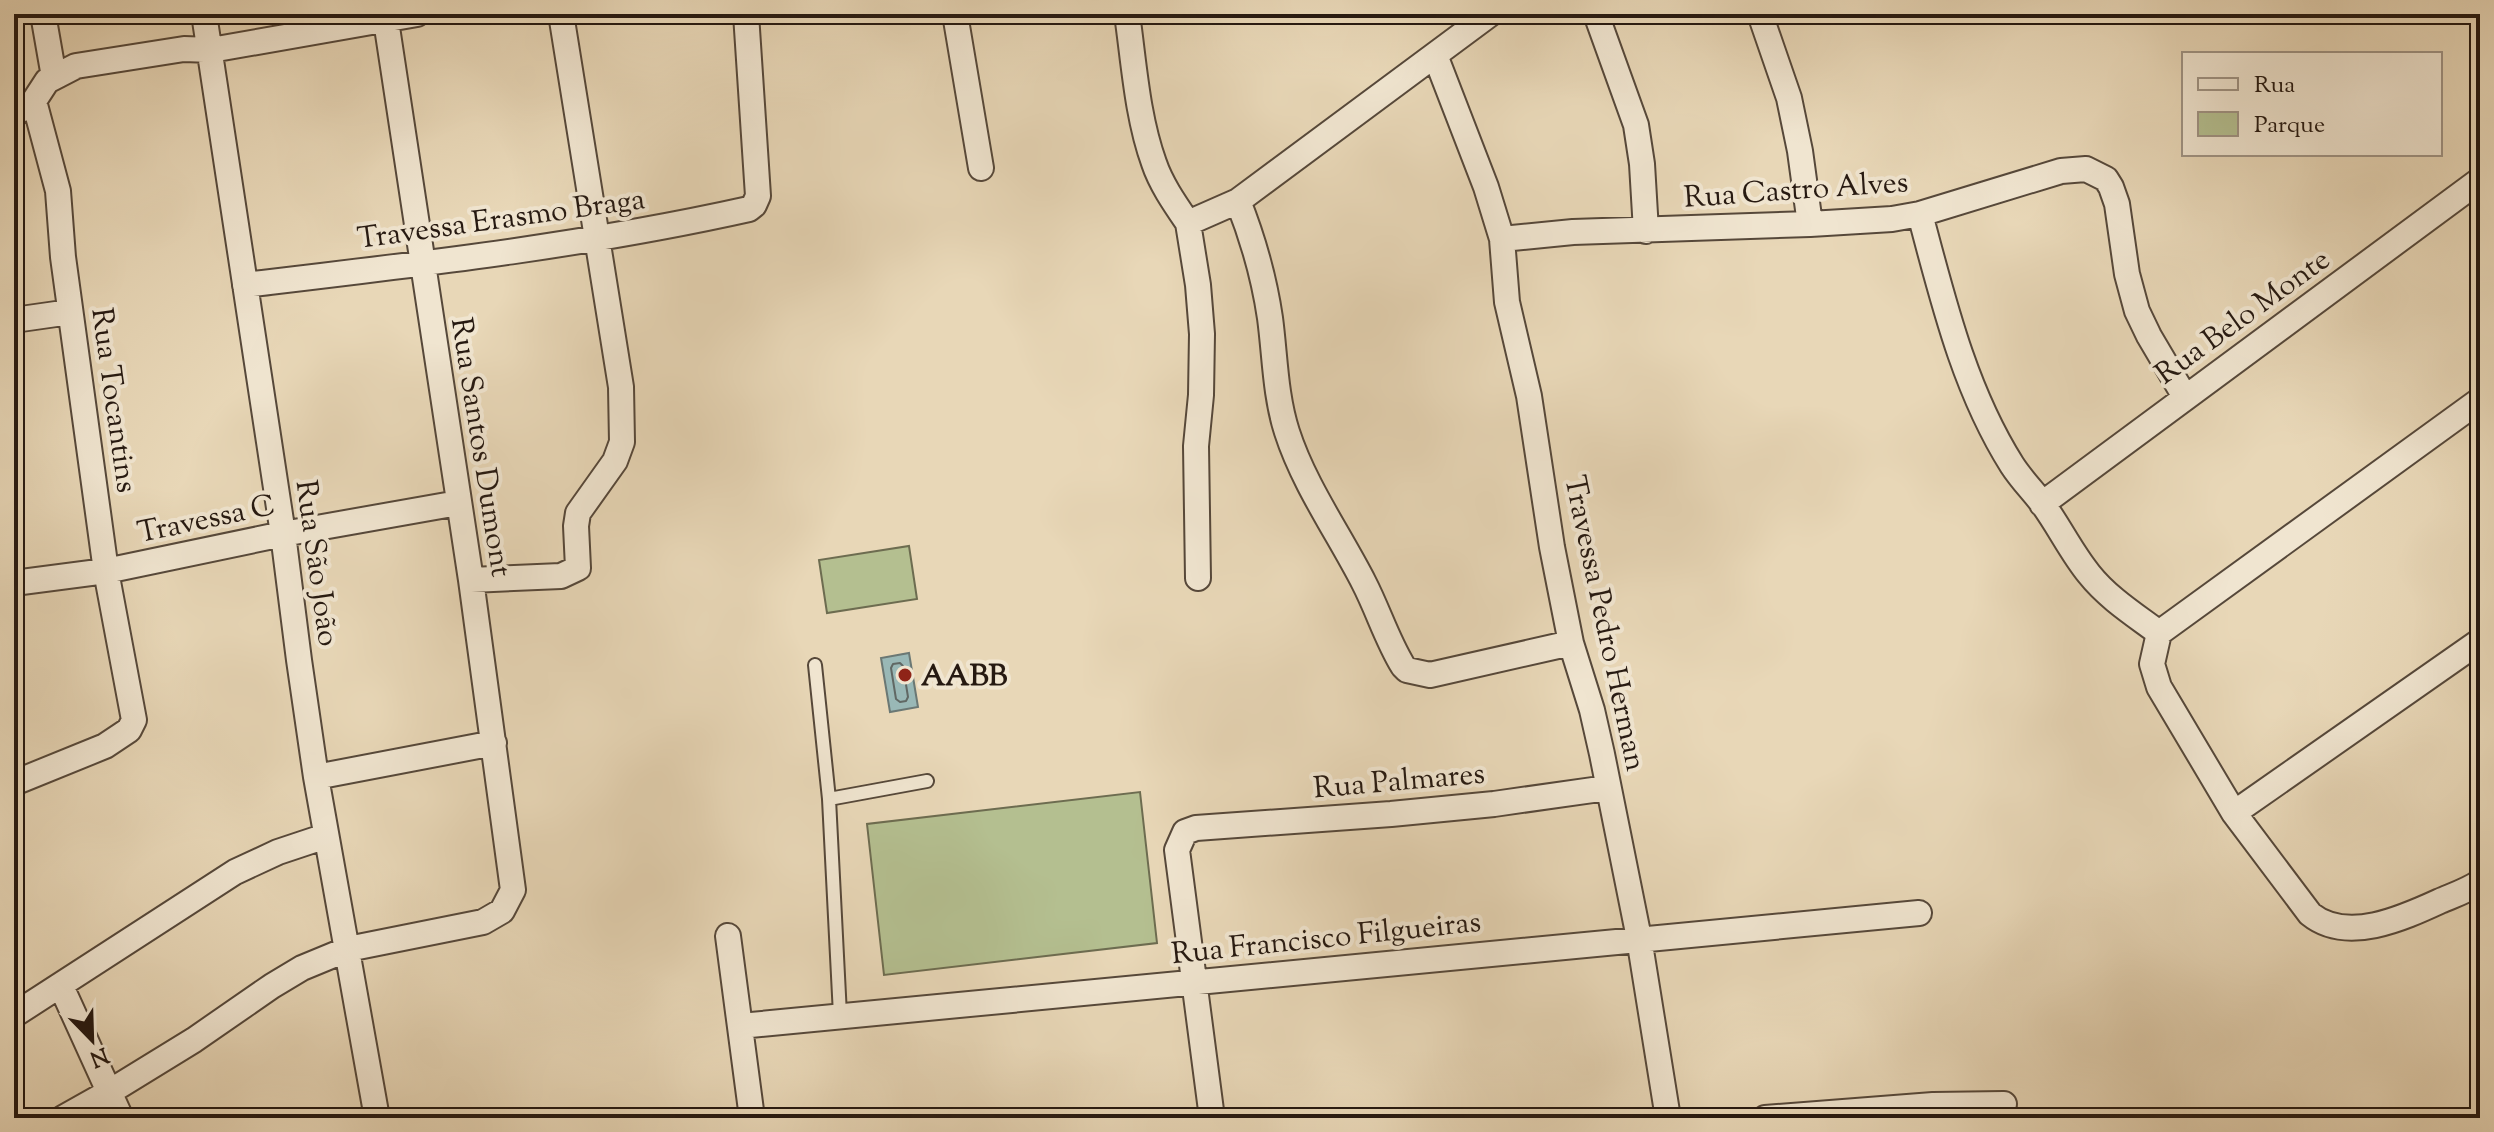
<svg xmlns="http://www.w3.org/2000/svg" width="2494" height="1132" viewBox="0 0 2494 1132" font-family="'Sorts Mill Goudy',serif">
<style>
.green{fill:#b4bf90;stroke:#6d6c50;stroke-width:2}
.water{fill:#99b8b6;stroke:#6b7874;stroke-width:2}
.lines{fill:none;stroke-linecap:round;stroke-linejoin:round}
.shore{stroke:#606864;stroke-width:2}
.service-casing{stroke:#56483a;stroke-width:16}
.minor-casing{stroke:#56483a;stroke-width:28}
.service{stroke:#f0e5d0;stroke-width:12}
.minor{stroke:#f0e5d0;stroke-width:24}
.poi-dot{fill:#8f2418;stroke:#f0e5d0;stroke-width:3}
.labels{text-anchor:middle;stroke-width:8;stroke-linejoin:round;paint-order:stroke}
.street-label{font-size:30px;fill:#261911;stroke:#f0e5d0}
.poi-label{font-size:30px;font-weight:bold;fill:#261911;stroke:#f0e5d0;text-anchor:start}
</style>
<rect width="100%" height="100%" fill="#e8d7b7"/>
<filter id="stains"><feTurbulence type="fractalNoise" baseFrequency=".0025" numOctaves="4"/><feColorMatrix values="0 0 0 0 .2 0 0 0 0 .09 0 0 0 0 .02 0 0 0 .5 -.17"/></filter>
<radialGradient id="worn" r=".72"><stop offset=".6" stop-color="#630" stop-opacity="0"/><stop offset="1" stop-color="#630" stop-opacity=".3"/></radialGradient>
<!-- green -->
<path class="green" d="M909,546L917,599L827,613L819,560Z
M1140,792L1157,943L884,975L867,824Z"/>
<!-- water -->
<path class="water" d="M909,653L918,707L890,712L881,658Z"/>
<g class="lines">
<!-- shore -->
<path class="shore" d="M900,663L903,666L908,697L906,701L900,702L896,699L891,668L893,664Z"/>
<!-- service casing -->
<g class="service-casing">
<path id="service" d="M815,665L829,799L840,1015
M829,799L927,781"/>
</g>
<!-- minor casing -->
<g class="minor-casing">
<path id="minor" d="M43,14L54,77
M204,14L283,534L299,660L316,777L377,1118
M955,14L981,168
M1127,14C1134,63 1137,116 1154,163C1161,184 1175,204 1188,223L1238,201L1490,14
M1596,14L1636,125L1642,164L1646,231
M1760,14L1789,98L1800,151L1810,224
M1435,55L1486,187L1502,239L1507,302L1529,396L1552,547L1571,643L1592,710L1602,754L1639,938L1668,1118
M14,114L34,101L47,81L76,66L184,49L211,50L417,14
M1238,201C1253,239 1264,277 1270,318C1275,355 1275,395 1287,432C1304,485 1339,534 1364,583C1378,610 1387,640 1403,666L1407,670L1430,675L1571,643
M1920,214C1943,300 1964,389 2012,465C2021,479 2032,490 2042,503C2059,526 2071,552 2089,574C2108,598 2135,615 2159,633L2152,664L2159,687L2234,813L2310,914C2347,944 2403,918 2440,901C2454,895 2469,890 2480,882
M1188,223L1198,285L1202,334L1201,395L1196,446L1198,578
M1502,239L1573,232L1810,224L1892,219L1920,214L2061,171L2086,169L2106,179L2111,187L2117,204L2127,274L2137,311L2149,336L2185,397
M245,285C414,265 583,246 749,209L754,205L758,196L746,14
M14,320L70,312
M2042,504L2480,180
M471,580L561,576L578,568L576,526L578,513L615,461L622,442L621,387L561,14
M14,583L106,571L283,534L458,503
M2159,633L2480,400
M316,777L494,743
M14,783L105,746L129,730L134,720L106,571L63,257L58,191L34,101
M2234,813L2480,641
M728,936L752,1118
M61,986L121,1118
M14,1015L235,872L278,852L326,836
M740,1026L1919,913
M63,1118L111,1091L194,1040L272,986L302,968L348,949L483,922L502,911L513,890L471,580L385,14
M1212,1118L1177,850L1185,832L1196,828L1391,814L1494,804L1607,788
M1765,1118L1933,1105L2004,1104"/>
</g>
<!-- service -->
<use href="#service" class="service"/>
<!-- minor -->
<use href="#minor" class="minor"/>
</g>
<!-- markers -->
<circle class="poi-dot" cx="905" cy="675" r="8"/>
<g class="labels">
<!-- street labels -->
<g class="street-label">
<text transform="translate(1796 189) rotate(-4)" y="10">Rua Castro Alves</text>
<text transform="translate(501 218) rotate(-8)" y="10">Travessa Erasmo Braga</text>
<text transform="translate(2242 316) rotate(-36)" y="10">Rua Belo Monte</text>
<text transform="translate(115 400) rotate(82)" y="10">Rua Tocantins</text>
<text transform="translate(482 447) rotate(81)" y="10">Rua Santos Dumont</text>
<text transform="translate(206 518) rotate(-12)" y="10">Travessa C</text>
<text transform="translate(318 563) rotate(82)" y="10">Rua São João</text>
<text transform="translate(1606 623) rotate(78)" y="10">Travessa Pedro Herman</text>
<text transform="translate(1399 780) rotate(-5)" y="10">Rua Palmares</text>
<text transform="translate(1326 937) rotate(-6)" y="10">Rua Francisco Filgueiras</text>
</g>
<!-- poi labels -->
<g class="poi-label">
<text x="921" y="685">AABB</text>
</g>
</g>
<!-- margin -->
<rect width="2494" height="1132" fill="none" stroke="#e8d7b7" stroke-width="48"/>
<rect x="16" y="16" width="2462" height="1100" fill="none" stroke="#261911" stroke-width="4"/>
<rect x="24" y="24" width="2446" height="1084" fill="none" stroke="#261911" stroke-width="2"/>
<!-- legend -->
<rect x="2182" y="52" width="260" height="104" fill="#f0e5d0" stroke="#9f9384" stroke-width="2"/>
<rect x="2198" y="78" width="40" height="12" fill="#f0e5d0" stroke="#9f9384" stroke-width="2"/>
<text x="2254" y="92" font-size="24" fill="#261911">Rua</text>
<rect x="2198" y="112" width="40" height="24" fill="#b4bf90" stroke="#9f9384" stroke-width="2"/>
<text x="2254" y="132" font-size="24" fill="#261911">Parque</text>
<!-- north arrow -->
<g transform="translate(92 1040) rotate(157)" stroke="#f0e5d0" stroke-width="6" paint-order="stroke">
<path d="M0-6L14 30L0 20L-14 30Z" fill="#261911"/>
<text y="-12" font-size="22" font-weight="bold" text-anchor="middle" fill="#261911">N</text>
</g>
<rect width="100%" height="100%" filter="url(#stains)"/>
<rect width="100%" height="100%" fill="url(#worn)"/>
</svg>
